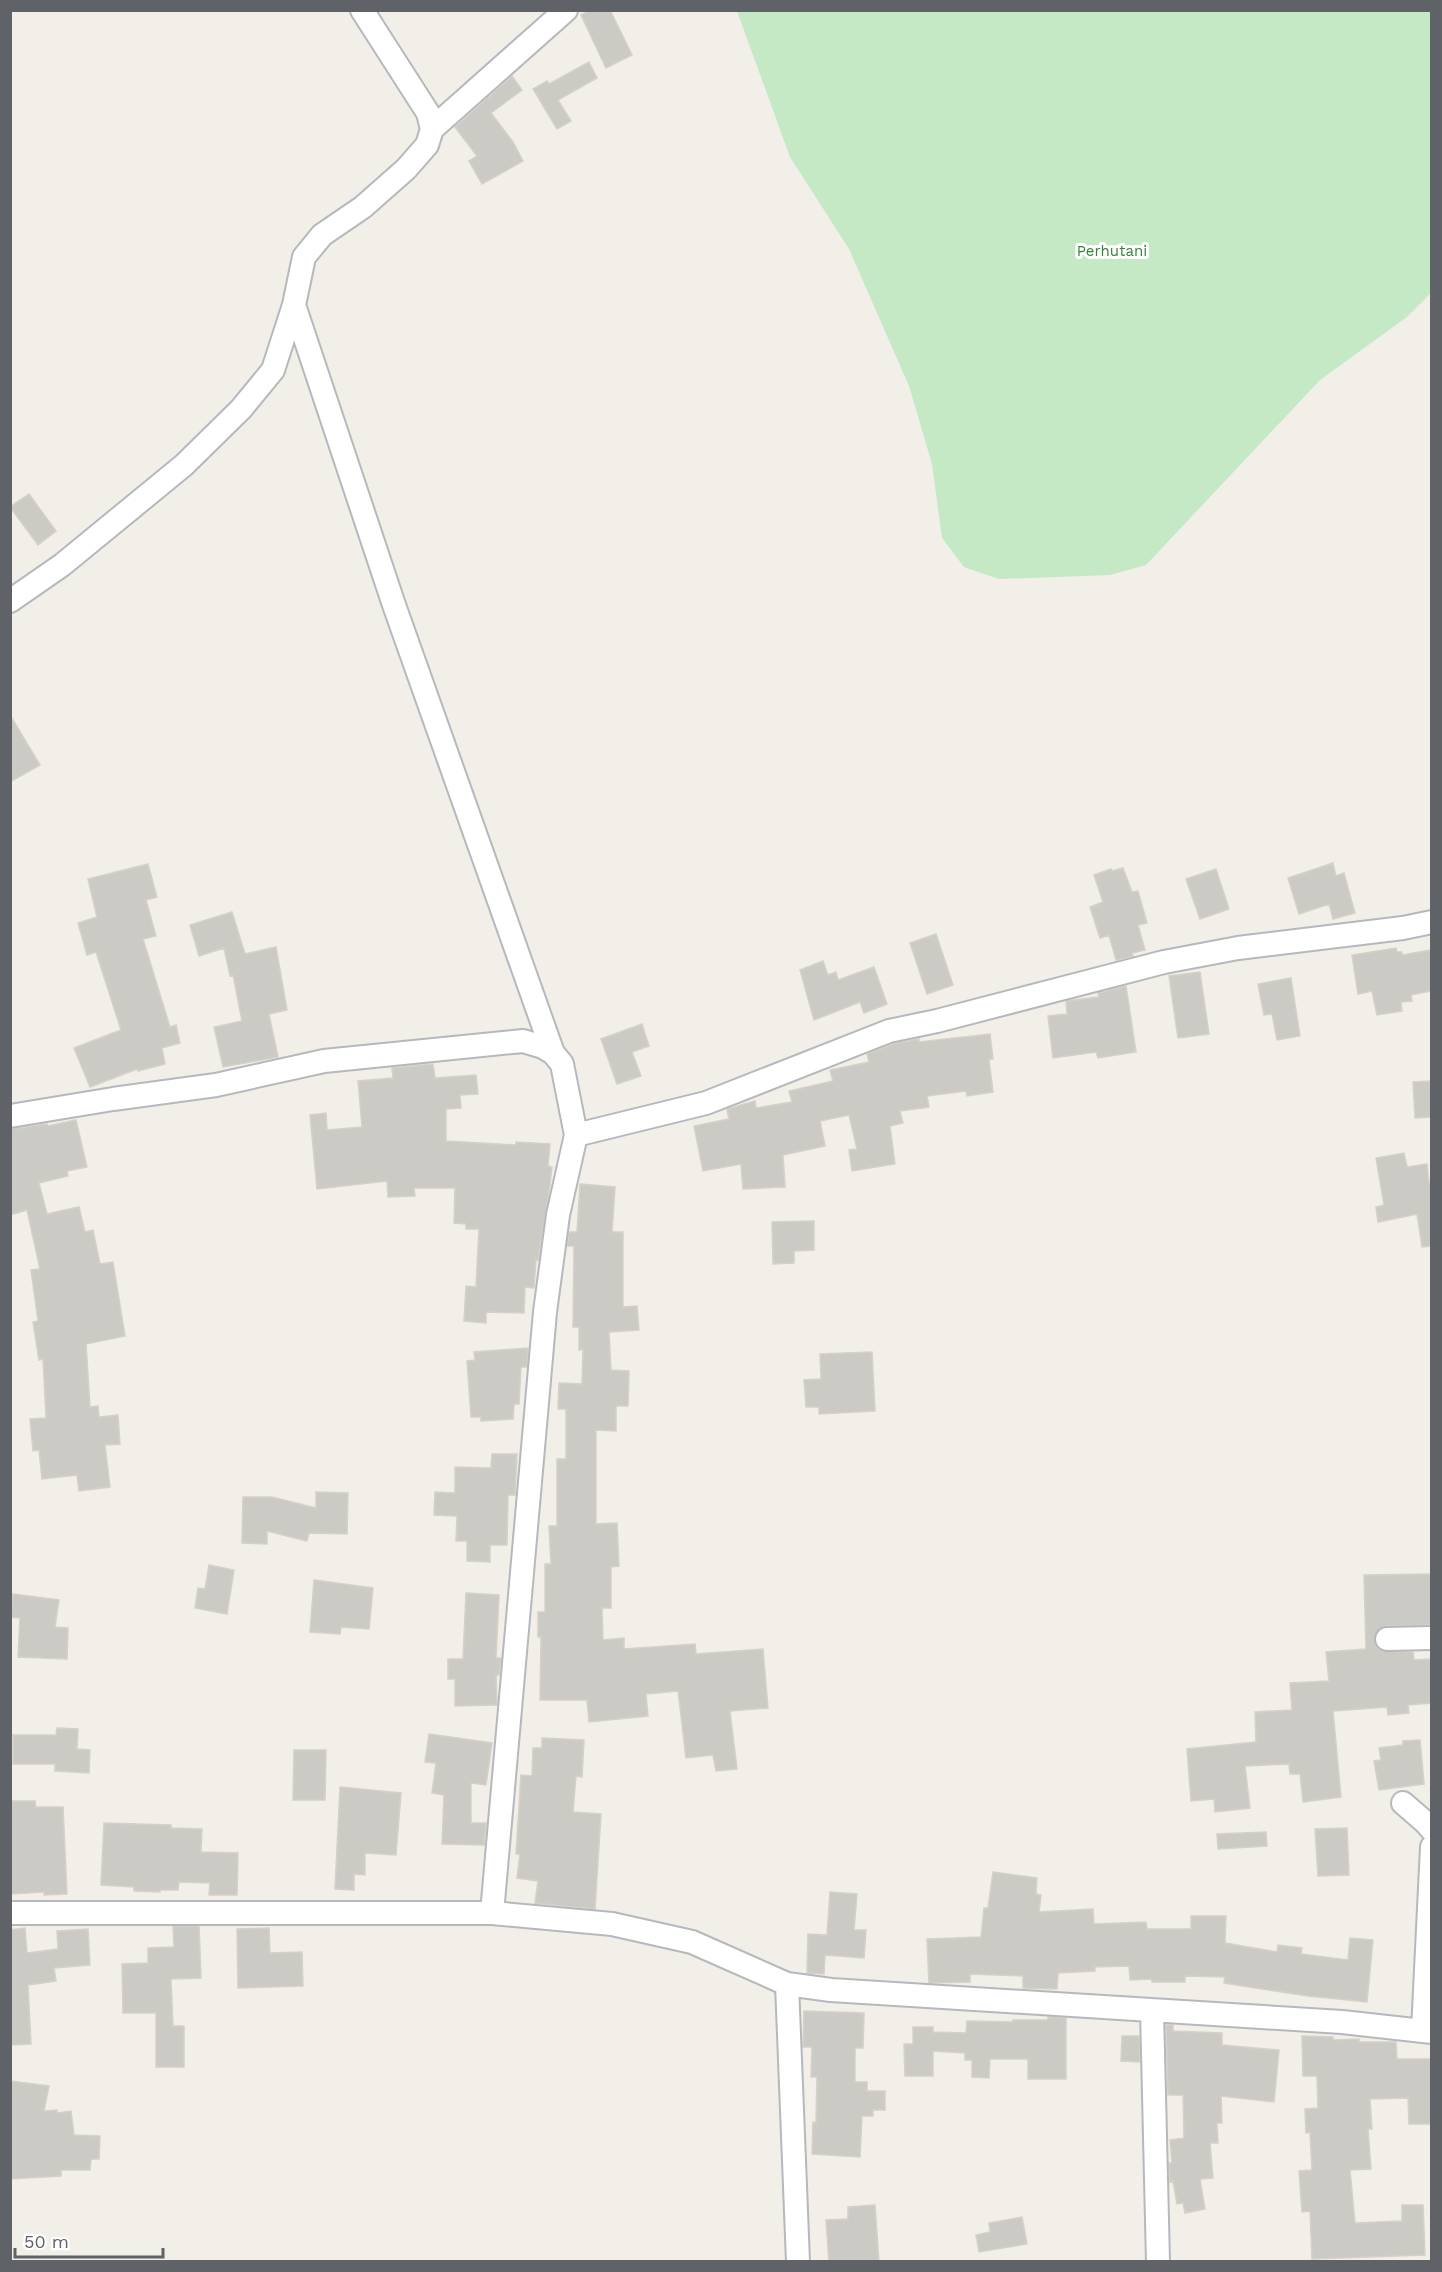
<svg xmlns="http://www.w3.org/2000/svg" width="1442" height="2272" viewBox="0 0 1442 2272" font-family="'Work Sans',sans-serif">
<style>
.green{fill:#c5e8c5}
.building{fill:#cccac5;stroke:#d6d1c6;stroke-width:1.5}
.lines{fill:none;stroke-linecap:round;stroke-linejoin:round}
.minor-casing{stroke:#b5b8bc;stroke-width:26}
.minor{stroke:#fff;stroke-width:22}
.labels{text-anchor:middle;stroke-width:6;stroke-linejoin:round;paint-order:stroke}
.park-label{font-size:15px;fill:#348238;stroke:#fff}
</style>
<rect width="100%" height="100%" fill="#f1efe8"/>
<!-- green -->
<path class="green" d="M737,11H1431V293L1407,317L1320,380L1146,565L1110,575L999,579L964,567L942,538L932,464L909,386L849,249L790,157Z"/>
<!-- building -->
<path class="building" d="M591,10H610L632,55L606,68L581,15Z
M589,62L597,78L558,100L571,121L557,129L533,89L547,81L549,84Z
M512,76L522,90L491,113L513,142L523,161L482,184L469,161L477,156L455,127Z
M29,494L56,531L38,545L10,507Z
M10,715L40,765L10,782Z
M1333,863L1336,876L1344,873L1355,913L1333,919L1329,904L1299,914L1288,878Z
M148,864L157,897L146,900L156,936L143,939L170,1027L176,1025L180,1043L162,1048L165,1064L138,1071L137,1069L90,1087L74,1048L121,1030L96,952L87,955L78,923L97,917L88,879Z
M1123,868L1132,892L1138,891L1147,923L1138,925L1145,950L1132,953L1133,956L1116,960L1109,935L1100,938L1090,907L1103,902L1094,875L1111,869L1112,871Z
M1216,869L1229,909L1200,919L1186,879Z
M232,912L245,954L276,947L287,1010L269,1014L278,1057L223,1067L214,1027L242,1021L233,975L230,976L224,948L199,956L190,925Z
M936,934L953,985L927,994L910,943Z
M1396,948L1397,952H1402V955L1431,950V991L1411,995L1412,1001L1401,1002L1402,1011L1377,1015L1372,991L1358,994L1352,955Z
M823,961L828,975L836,972L838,980L874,967L887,1004L864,1013L860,1002L814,1020L800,970Z
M1200,972L1209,1034L1178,1038L1169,976Z
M1291,978L1300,1036L1277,1040L1272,1014L1264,1015L1258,984Z
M1126,986L1136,1052L1098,1058L1096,1052L1053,1058L1048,1016L1067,1014L1066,1001L1099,997L1098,993Z
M642,1024L649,1046L632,1052L641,1076L617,1084L601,1039Z
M990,1034L993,1059H989L993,1092L967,1096L966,1091L927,1096L929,1107L900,1111L903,1123L890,1126L895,1164L852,1171L849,1150L857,1149L849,1115L820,1121L825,1146L783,1155L785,1187L743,1189L741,1164L703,1171L694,1126L729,1119L727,1109L755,1101L756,1108L792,1102L789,1091L833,1081L830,1070L869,1062L867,1054L893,1044L919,1039V1042Z
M433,1064L435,1078L476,1075L478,1094L460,1095L461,1108L446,1109V1141L516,1145V1142L550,1144L548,1166L552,1167L549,1192L538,1260L536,1259L534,1288L525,1287L524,1313L486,1312V1323L464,1321L466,1286L476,1287L479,1229H466V1224L454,1223L455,1188H414L415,1196L388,1197L387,1181L317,1189L310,1115L326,1113L327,1130L362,1127L358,1081L393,1078L392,1068Z
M1431,1081V1117L1415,1118L1413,1082Z
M76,1120L87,1167L67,1171L68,1176L39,1183L47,1214L79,1207L85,1232L93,1230L100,1264L113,1262L125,1336L86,1344L90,1407L98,1406L99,1417L118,1415L120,1444L105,1445L110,1487L79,1491L77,1475L42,1479L39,1450L33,1451L30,1419L46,1418L43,1359L39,1360L33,1322L38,1321L31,1270L40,1269L27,1210L10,1215V1129L47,1124L48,1126Z
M1404,1153L1407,1167L1427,1164L1429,1183H1431V1246L1422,1247L1417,1214L1378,1222L1376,1207L1384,1205L1376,1158Z
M580,1184L615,1187L612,1232H623V1307L637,1306L639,1330L609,1332L611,1370L629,1371L628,1406H616V1431L596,1430V1524L617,1523L619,1566L611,1567V1608H602L603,1640L624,1638V1649L695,1644L696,1654L763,1649L768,1708L730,1711L737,1769L716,1771L713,1755L686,1758L678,1691L646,1694L648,1716L589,1722L587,1700H540L541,1637H538V1612H545V1564H551L549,1526H557V1459H566V1409H558L559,1383L582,1384L583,1349L579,1350V1327H573L574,1246H567L569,1232H577Z
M814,1221V1250L794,1251V1263L773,1264L772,1222Z
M528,1348L527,1367H521L519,1404H514L513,1419L481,1421V1417H471L467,1361L475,1360L474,1352Z
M872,1352L875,1411L819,1414V1407H806L804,1380L821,1379L820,1354Z
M492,1454H517L515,1495H508L507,1545H490V1562L467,1561V1541H456L457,1516L434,1515L435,1492L455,1493V1467L491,1468Z
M316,1492L348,1493L347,1534L309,1533L307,1541L267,1531V1544L242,1543L243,1497H272L316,1508Z
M209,1565L234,1570L227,1614L195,1608L198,1588L205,1589Z
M1431,1574V1625L1386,1626L1380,1628L1374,1639L1376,1646L1381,1651L1413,1652L1414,1660L1431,1659V1703L1408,1705L1409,1713L1388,1715L1387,1707L1333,1711L1341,1797L1303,1802L1300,1774H1290L1289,1764L1245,1766L1250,1808L1215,1812L1214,1799L1191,1801L1187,1749L1256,1742L1255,1712L1292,1710L1290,1683L1329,1681L1326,1652L1366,1649L1364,1575Z
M314,1580L373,1588L369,1629L341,1627L340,1634L310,1632Z
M466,1593L499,1595L496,1658H501L499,1675H496L497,1705L455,1706V1679H448V1659H463Z
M13,1594L59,1600L55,1627L68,1628L67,1659L18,1657L20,1618L10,1617Z
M57,1728L78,1729L77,1749L90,1750L89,1773L55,1771V1764H13V1735H56Z
M429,1734L492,1743L486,1785L471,1783V1823H486L484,1845L442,1844L444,1795L432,1793L436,1763L425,1762Z
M542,1738L584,1740L582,1777L576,1776L573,1812L601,1814L595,1909L535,1903L538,1881L517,1878L520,1854H516L521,1775L532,1776L533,1748H542Z
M1420,1740L1424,1784L1379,1790L1374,1761L1381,1760L1379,1748L1403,1745V1741Z
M294,1750H326L325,1800H293Z
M340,1787L401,1793L396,1855L365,1853V1875L354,1874V1890L335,1889Z
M10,1801H35L36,1807H63L67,1894L44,1895V1892L11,1894Z
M104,1823L171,1825V1828L202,1829L201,1852L238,1853L237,1895H209L210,1883L179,1882L178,1890H160V1892L134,1891V1887L101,1885Z
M1347,1828L1349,1875L1318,1876L1315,1829Z
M1266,1832L1267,1846L1218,1849L1217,1834Z
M993,1872L1037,1878L1036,1894L1041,1895L1039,1912L1093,1909L1094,1924L1146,1922L1147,1929H1191V1916H1226L1225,1943L1277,1952L1278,1945L1302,1948L1301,1954L1348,1960L1350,1938L1373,1940L1367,2002L1308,1996L1224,1983L1225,1977L1185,1976V1982H1152V1979L1130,1980L1129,1966L1095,1967V1971L1058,1973L1057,1989L1023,1988V1976L970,1974V1982L929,1983L927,1939L981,1937L984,1908H988Z
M830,1892L857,1894L854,1930H866L864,1958L825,1955L824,1974L807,1973L808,1934L827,1935Z
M173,1926H199L201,1978L171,1979L173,2026H184V2067H156V2013H123L122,1964L148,1963V1948L174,1947Z
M25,1928L27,1953L58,1949L57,1931L88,1929L90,1965L54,1968L56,1981L28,1985L31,2044L10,2045V1930Z
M269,1928L270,1953L302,1952L303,1986L238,1988L237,1929Z
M804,2011L864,2013L863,2048H855V2082H867V2091H885V2110H873V2116H862L860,2157L812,2154L813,2122L816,2123L817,2077H811L812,2047H803Z
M1048,2017L1066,2018V2079H1028V2059H990L989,2078L972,2077V2060H965V2053L933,2051V2076H905L904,2044H913V2027H933V2032L966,2033L967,2021L1013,2022V2020H1048Z
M1166,2025H1173V2031L1222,2033V2045L1279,2050L1274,2102L1221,2096L1222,2123H1217L1218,2143H1210L1213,2178L1200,2179L1205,2209L1185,2213L1183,2203L1177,2204L1173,2181L1170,2182L1169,2163H1172L1170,2140L1184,2138L1183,2095H1168Z
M1122,2036H1139L1140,2062L1121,2061Z
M1302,2036L1333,2037V2040L1359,2039V2042H1396L1397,2059H1431V2124H1409L1408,2098L1370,2099L1372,2129H1368L1371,2169L1350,2170L1355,2223L1402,2221V2205H1423L1425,2255L1312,2259L1310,2211L1302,2212L1299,2171L1312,2170L1310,2132L1306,2133L1305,2109L1318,2108L1317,2076H1303Z
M10,2081L49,2086L44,2111L57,2110V2113L71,2111L74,2135L100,2136L99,2159H91L90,2170H61V2176L10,2179Z
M875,2205L879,2262H829L826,2220L848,2219V2207Z
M1022,2217L1027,2244L979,2252L976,2235L990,2232L989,2223Z"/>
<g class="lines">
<!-- minor casing -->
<g class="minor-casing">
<path id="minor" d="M432,129L566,10
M294,305L394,605L553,1053
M10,601L62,565L184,465L241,409L273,370L294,305L304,257L322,235L363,207L406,169L427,145L432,129L428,113L362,10
M10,1116L113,1099L216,1085L324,1061L523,1041L543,1047L553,1053L562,1064L576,1135L558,1215L545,1312L492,1913
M576,1135L706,1103L889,1031L937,1021L1164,962L1238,948L1403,928L1432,922
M1387,1639L1432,1638
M1403,1803L1426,1823L1432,1830
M10,1913H492L612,1924L692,1942L787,1984L831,1990L1342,2022L1432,2032
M787,1984L798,2262
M1152,2010L1158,2262
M1423,2031L1432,1847"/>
</g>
<!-- minor -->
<use href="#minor" class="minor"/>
</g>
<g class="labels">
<!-- park labels -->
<g class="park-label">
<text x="1112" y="256">Perhutani</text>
</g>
</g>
<!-- border -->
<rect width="1442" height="2272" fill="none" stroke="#5f6368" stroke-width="24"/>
<!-- scale -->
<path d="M15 2248v9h148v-9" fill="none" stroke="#5f6368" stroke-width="3"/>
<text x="24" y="2248" font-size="18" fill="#5f6368" stroke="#ffffff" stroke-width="4.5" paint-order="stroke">50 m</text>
</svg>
